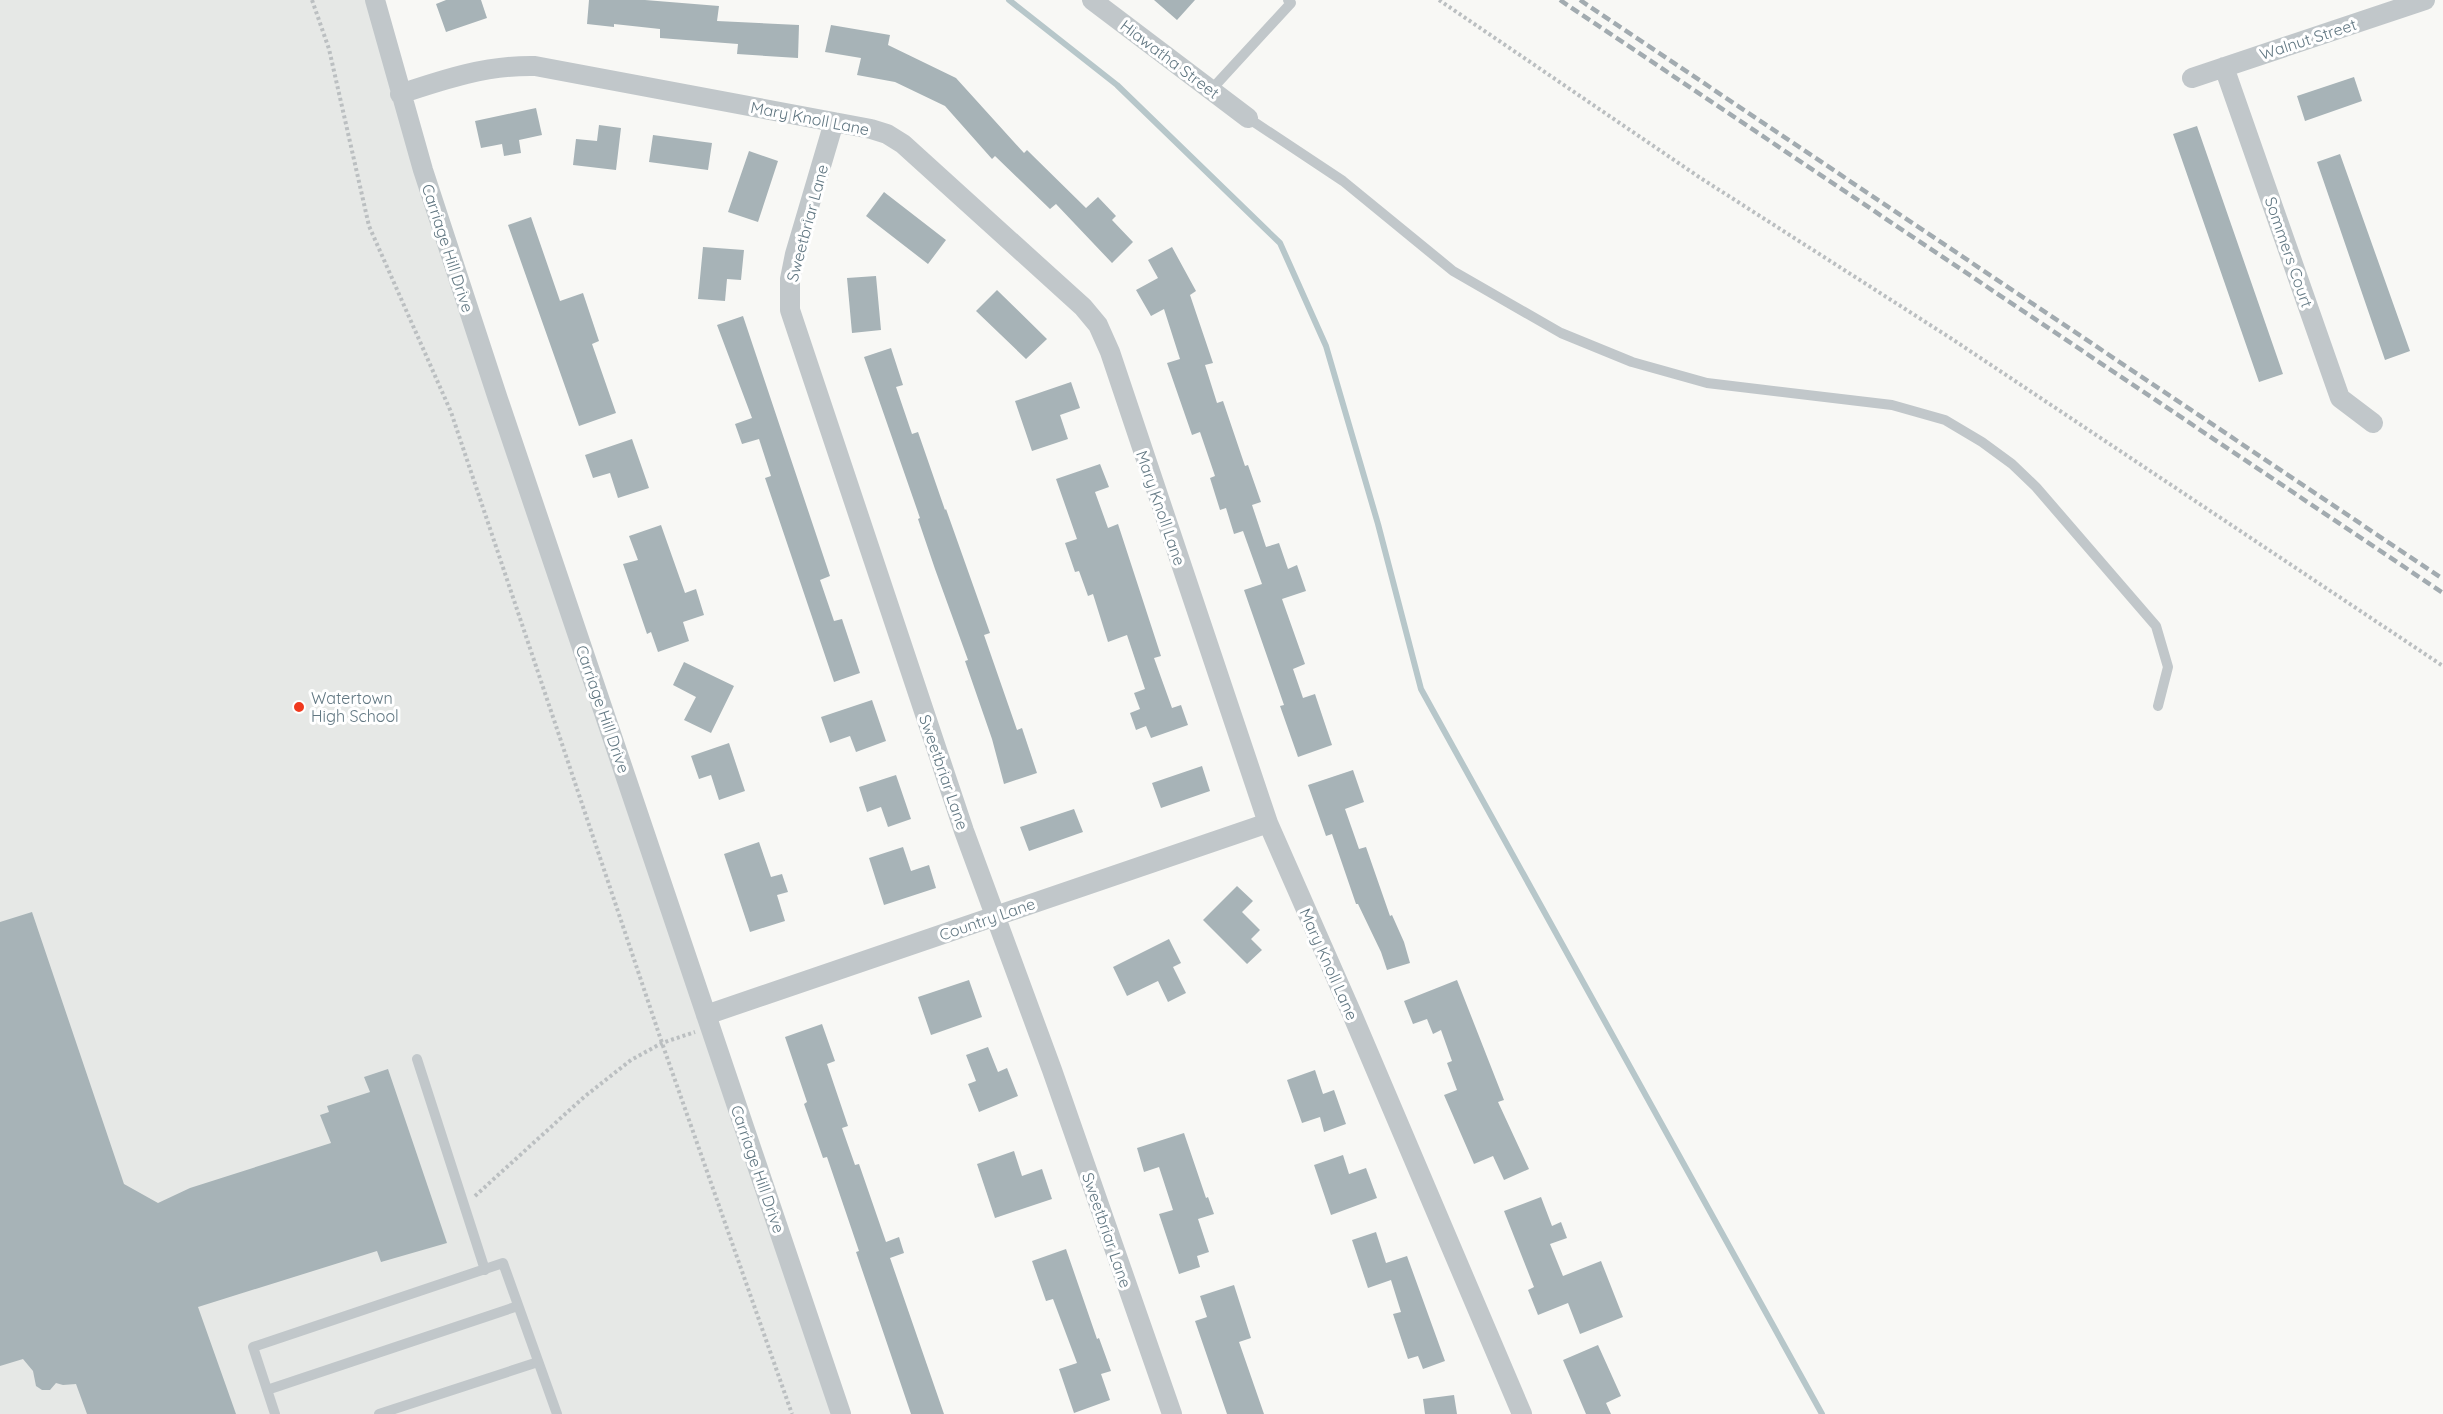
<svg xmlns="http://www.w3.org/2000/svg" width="2443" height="1414" viewBox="0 0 2443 1414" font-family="Quicksand,sans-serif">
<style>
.built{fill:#e6e8e6}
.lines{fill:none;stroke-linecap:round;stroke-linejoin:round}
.stream{stroke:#b7c7ca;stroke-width:6}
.building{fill:#a7b3b7}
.path{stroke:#bbbfc1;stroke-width:4;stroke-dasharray:3 3;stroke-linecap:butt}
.service{stroke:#c1c7ca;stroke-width:10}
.minor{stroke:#c1c7ca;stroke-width:20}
.rail{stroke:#a2abb0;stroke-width:4.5;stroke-dasharray:9 4.5;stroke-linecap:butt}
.poi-dot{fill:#f0391e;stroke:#fff;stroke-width:2}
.labels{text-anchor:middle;stroke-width:6;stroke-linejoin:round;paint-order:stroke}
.street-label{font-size:16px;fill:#617782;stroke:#fff}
.poi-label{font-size:16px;fill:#617782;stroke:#fff;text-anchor:start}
</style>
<rect width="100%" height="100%" fill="#f8f8f5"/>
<!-- built -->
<path class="built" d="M0,0H365L831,1414H0Z"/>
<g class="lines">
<!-- stream -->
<path class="stream" d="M1009,0L1117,85L1280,243L1326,346L1378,524L1421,689L1822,1414"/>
</g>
<!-- building -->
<path class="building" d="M446,0H481L487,18L446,32L436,4Z
M589,0H645L719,6L717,21L799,25L798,58L737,54L738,44L660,38V29L614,24V27L587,24Z
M1154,0H1195L1177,20Z
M831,25L890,35L888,45L956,78L1024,153L1027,150L1086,208L1098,197L1116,216L1112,220L1133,242L1112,263L1056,204L1050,209L995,156L992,159L945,106L895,82L857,75L861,58L825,52Z
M2354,77L2362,101L2305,121L2297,96Z
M536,108L542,135L519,140L521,153L504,156L502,144L481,148L475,121Z
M599,125L621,128L616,170L573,165L576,139L597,141Z
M2197,126L2283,374L2259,382L2173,134Z
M653,135L712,143L708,170L649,162Z
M749,151L778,161L758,222L728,212Z
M2340,154L2410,351L2385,360L2317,162Z
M884,192L946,240L928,264L866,216Z
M531,217L560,301L583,293L599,341L592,344L616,413L579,426L508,225Z
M703,247L744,250L741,280L727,279L725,301L698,299Z
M1172,247L1196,291L1190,295L1213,363L1205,365L1217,403L1223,401L1245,466L1248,465L1261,502L1252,505L1266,547L1279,543L1288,569L1297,565L1306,591L1282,599L1305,664L1293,669L1303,698L1315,694L1332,745L1298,757L1280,706L1284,705L1244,590L1262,584L1243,531L1234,534L1226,508L1220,510L1210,478L1215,476L1200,432L1192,435L1167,363L1180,359L1164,309L1151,316L1136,290L1158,278L1148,260Z
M876,276L881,330L852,333L847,278Z
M997,290L1047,339L1026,359L976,311Z
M743,316L830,576L820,580L834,621L842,619L860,673L834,682L765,478L771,476L759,439L742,444L735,424L752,418L717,325Z
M891,348L903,385L896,387L912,434L918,432L945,510L946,509L990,633L984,635L1017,730L1022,728L1037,773L1004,784L992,739L965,661L968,660L935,569L918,519L920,518L864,357Z
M1071,382L1080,408L1060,415L1068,439L1032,451L1015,401Z
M632,439L649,488L618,498L610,473L593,478L585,455Z
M1100,464L1109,487L1095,492L1108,528L1118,524L1161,656L1154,658L1172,708L1181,705L1188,725L1151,738L1146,726L1136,730L1130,713L1140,709L1134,693L1145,689L1127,635L1108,642L1093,594L1088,596L1079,571L1075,572L1065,543L1077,539L1056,479Z
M661,525L685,593L696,589L704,615L683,622L689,641L658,652L651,632L647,634L623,564L638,560L629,536Z
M684,662L734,686L711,733L684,720L696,697L673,685Z
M872,700L886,741L856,752L850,736L830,743L821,717Z
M729,743L745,791L719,800L711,775L699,779L691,756Z
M1202,766L1210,791L1161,808L1152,783Z
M1353,770L1364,802L1345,809L1359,849L1366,847L1390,916L1392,915L1404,942L1410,963L1387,970L1381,952L1358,904H1356L1332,834L1326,836L1308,785Z
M896,775L911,819L888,827L881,807L867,812L859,787Z
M1074,809L1083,832L1029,851L1020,827Z
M759,842L771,877L782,874L788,892L777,895L785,921L750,932L724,854Z
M903,847L911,871L929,865L936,888L884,905L869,858Z
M1237,886L1253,901L1242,912L1260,930L1251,939L1262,950L1247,964L1203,920Z
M32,912L124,1184L158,1203L190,1188L331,1143L320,1115L329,1112L327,1106L370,1092L364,1077L388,1069L447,1243L381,1262L377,1251L198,1307L236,1414H87L76,1384L63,1385L56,1383L50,1390H42L36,1386L33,1371L23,1359L0,1366V922Z
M1169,939L1181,963L1173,967L1186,993L1168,1002L1158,981L1127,996L1113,967Z
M969,980L982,1017L931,1035L918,997Z
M1457,980L1504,1100L1498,1102L1529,1169L1504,1180L1493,1156L1474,1164L1444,1095L1457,1090L1447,1063L1452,1061L1441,1030L1433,1034L1427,1019L1413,1024L1404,1001Z
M822,1024L835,1061L827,1064L848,1126L842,1128L855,1165L859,1164L886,1242L899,1237L904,1253L890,1258L944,1414H911L856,1252L859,1251L827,1157L823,1158L804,1104L807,1102L785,1037Z
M988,1047L998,1072L1007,1068L1018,1096L979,1112L968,1084L976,1081L966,1055Z
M1315,1070L1323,1094L1334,1090L1346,1124L1324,1132L1320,1117L1302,1123L1287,1080Z
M1184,1133L1206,1198L1208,1197L1214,1214L1198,1219L1209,1252L1197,1256L1200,1267L1179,1274L1159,1214L1173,1210L1159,1167L1144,1172L1137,1148Z
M1014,1151L1022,1176L1042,1169L1052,1199L995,1218L977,1164Z
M1343,1155L1349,1174L1366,1168L1377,1198L1331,1215L1314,1165Z
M1541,1197L1552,1226L1561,1222L1567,1238L1550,1244L1563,1276L1601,1261L1623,1317L1580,1334L1568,1303L1538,1315L1528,1290L1534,1287L1504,1211Z
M1376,1232L1386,1263L1407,1256L1445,1361L1423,1369L1418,1356L1408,1359L1393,1314L1401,1312L1391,1280L1368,1288L1352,1240Z
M1066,1249L1097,1339L1099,1338L1111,1371L1101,1374L1110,1400L1074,1413L1059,1369L1077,1363L1053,1299L1046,1301L1032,1261Z
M1234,1285L1251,1338L1239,1342L1264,1414H1227L1195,1321L1207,1317L1200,1296Z
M1598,1345L1621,1396L1606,1403L1611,1414H1586L1563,1360Z
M1454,1395L1457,1414H1425L1423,1399Z"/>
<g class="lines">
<!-- path -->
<path class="path" d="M312,0L329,49L369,226L451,412L662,1043L792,1414
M1439,0L1699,177L1952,339L2443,666
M475,1196L584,1097L631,1060L662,1043L695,1032"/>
<!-- service -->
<path class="service" d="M1211,90L1291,3L1288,0
M1248,118L1343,181L1453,271L1561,333L1632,362L1707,383L1892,405L1945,420L1982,442L2012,464L2036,487L2156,626L2168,667L2158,706
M417,1059L485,1270
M267,1390L518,1306
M275,1414L253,1347L503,1263L557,1414
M379,1414L538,1362"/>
<!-- minor -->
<path class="minor" d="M375,0L423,170L498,399L841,1414
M1092,0L1248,118
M2224,67L2340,398L2373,423
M2192,78L2425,0
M400,94C445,79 487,65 535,66L871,129L887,134L903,144L1083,307L1098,325L1110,352L1268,823L1352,1014L1522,1414
M834,122L795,254L790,279V310L964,831L1052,1070L1172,1414
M706,1015L1268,823"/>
<!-- rail -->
<path class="rail" d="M1560,0L2443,593
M1580,0L2443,579"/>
</g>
<!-- markers -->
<circle class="poi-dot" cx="299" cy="707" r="6"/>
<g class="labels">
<!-- street labels -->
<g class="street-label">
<text transform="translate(2308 39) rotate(-18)" y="6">Walnut Street</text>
<text transform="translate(1170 59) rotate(37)" y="6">Hiawatha Street</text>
<text transform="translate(810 118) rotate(11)" y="6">Mary Knoll Lane</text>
<text transform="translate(807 223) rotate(-75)" y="6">Sweetbriar Lane</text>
<text transform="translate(448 248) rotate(72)" y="6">Carriage Hill Drive</text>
<text transform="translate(2289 252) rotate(71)" y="6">Sommers Court</text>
<text transform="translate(1161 508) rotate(71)" y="6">Mary Knoll Lane</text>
<text transform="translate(603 709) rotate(71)" y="6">Carriage Hill Drive</text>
<text transform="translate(944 772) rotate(71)" y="6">Sweetbriar Lane</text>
<text transform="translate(987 919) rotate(-19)" y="6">Country Lane</text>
<text transform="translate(1329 964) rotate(66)" y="6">Mary Knoll Lane</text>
<text transform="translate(758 1169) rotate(71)" y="6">Carriage Hill Drive</text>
<text transform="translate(1107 1230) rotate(71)" y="6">Sweetbriar Lane</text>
</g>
<!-- poi labels -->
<g class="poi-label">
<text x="311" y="704">Watertown<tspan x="311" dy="18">High School</tspan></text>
</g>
</g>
</svg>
